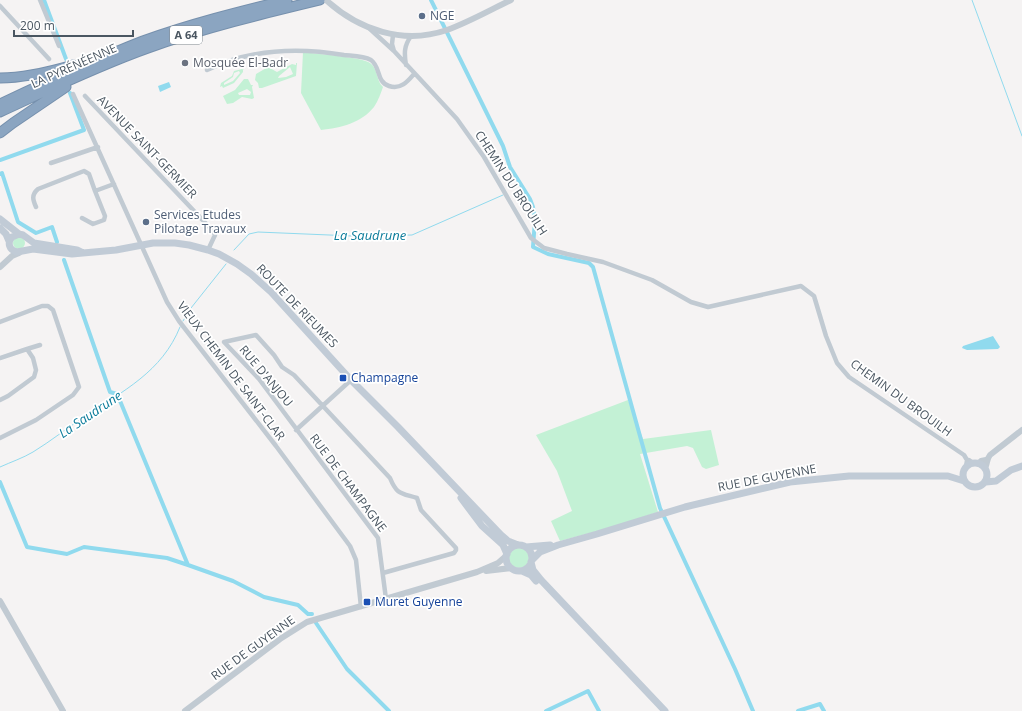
<svg xmlns="http://www.w3.org/2000/svg" width="1022" height="711" viewBox="0 0 1022 711" font-family="'Open Sans',sans-serif">
<style>
.green{fill:#c3f1d5;fill-rule:evenodd}
.water{fill:#90daee}
.lines{fill:none;stroke-linecap:round;stroke-linejoin:round}
.stream{stroke:#90daee;stroke-width:1}
.canal{stroke:#90daee;stroke-width:4}
.motorway-casing{stroke:#7690ad;stroke-width:11}
.minor{stroke:#c1cad2;stroke-width:4.5}
.tertiary{stroke:#c1cad2;stroke-width:6}
.secondary{stroke:#c1cbd6;stroke-width:7}
.motorway{stroke:#8ba5c1;stroke-width:9}
.service-dot{fill:#5c6f8a;stroke:#fff;stroke-width:1.5}
.worship-dot{fill:#6b7280;stroke:#fff;stroke-width:1.5}
.transit-dot{fill:#1a4fb4;stroke:#fff;stroke-width:1.5}
.labels{text-anchor:middle;stroke-width:3.5;stroke-linejoin:round;paint-order:stroke}
.shield{fill:#fff;stroke:#808990;stroke-width:1}
.shield-label{font-size:11px;font-weight:bold;fill:#4a5661}
.service-label{font-size:12px;fill:#4e5e75;stroke:#fff;text-anchor:start}
.worship-label{font-size:12px;fill:#5b616d;stroke:#fff;text-anchor:start}
.street-label{font-size:12px;fill:#4a5661;stroke:#fff}
.transit-label{font-size:12px;fill:#164399;stroke:#fff;text-anchor:start}
.water-label{font-size:13px;font-style:italic;fill:#0c7c9b;stroke:#fff}
</style>
<rect width="100%" height="100%" fill="#f5f3f3"/>
<!-- green -->
<path class="green" d="M303,52C315,54 363,57 370,63C378,68 376,81 383,87C381,93 378,101 374,107C361,123 341,128 321,130L301,93Z
M296,63H297L296,76L262,88H259L258,83L255,80L256,74L268,67L277,72L292,64L296,65ZM290,67L293,74L286,77L278,78L279,76Z
M242,69L244,70H243V72L234,83L223,88L222,86L220,87L221,83L232,76L234,71ZM239,71L240,73L233,81L224,85V83L233,77L234,73Z
M244,79H248L251,85H253L252,87L254,98L252,99L242,97L233,103L227,104L223,96L235,90ZM247,89L251,92L250,95H239L238,93Z
M13 243a6 6 0 1 1 12 0a6 6 0 1 1-12 0Z
M628,400L643,439L711,430L719,465L706,469L702,467L693,448L687,446L640,454L658,512L612,527L560,541L551,521L572,511L557,471L536,435Z
M509 558a10 10 0 1 1 20 0a10 10 0 1 1-20 0Z"/>
<!-- water -->
<path class="water" d="M169,82L171,87L160,92L158,86Z
M993,336L1000,347L998,349L967,350L962,348L963,346Z"/>
<g class="lines">
<!-- stream -->
<path class="stream" d="M972,0L1022,136
M234,250L249,234L258,232L353,236L412,235L503,195
M183,321L191,308L226,264
M0,467C11,462 23,458 33,452C51,441 67,428 84,417C123,391 162,372 180,327"/>
<!-- canal -->
<path class="canal" d="M44,0L66,59
M431,0L503,146L510,167L530,199L533,207L535,220L533,247L548,254L589,263L593,267L660,508L735,669L753,711
M0,160L84,130L70,93
M0,174L2,173L18,222L36,233L52,227L57,242
M64,260L110,392L117,394
M118,396L188,565
M0,482L27,547L67,554L84,547L167,558L188,565L233,581L264,597L298,605L308,614H312
M316,623L347,669L389,711
M546,711L588,691L599,711
M798,711L820,704L824,711"/>
<!-- motorway casing -->
<g class="motorway-casing">
<path id="motorway" d="M0,78C25,78 49,72 73,65
M0,104C47,82 94,60 143,41C190,24 238,12 287,0
M0,112C48,90 97,66 148,48C204,28 262,14 320,0
M0,133L13,123L66,87"/>
</g>
<!-- minor -->
<path class="minor" d="M40,0L59,46
M0,6L49,59
M370,29L394,51L457,119L484,157L531,238L544,248L567,254L603,262L652,280L691,302L708,307L801,286L814,296L826,336L837,363L849,377L964,455L967,460H969L973,463
M393,35L392,44L394,51
M406,65C404,53 404,46 411,36
M207,70C250,49 297,47 344,55C352,56 363,56 371,60C381,67 376,82 389,86C401,90 408,81 414,74
M73,94L167,302L179,321L276,446L350,546L356,560L361,607
M85,96L213,231L215,235L208,250
M51,163L98,147
M36,207C33,200 31,195 38,189L84,171L89,174L95,191
M82,218L93,224L104,220L105,216L95,191L114,184
M0,322L42,306H48L53,310L79,387L73,395L36,420L0,438
M27,349L40,345
M0,358L27,349L33,358L36,370L34,377L8,396L0,400
M296,430L351,380
M966,467L967,460
M383,573L454,553L456,550V548L421,510L417,498C401,493 397,495 390,478L294,375L282,367L274,355L256,335L224,342L259,379L378,538L386,599"/>
<!-- tertiary -->
<path class="tertiary" d="M326,0C359,30 403,45 447,30C469,22 490,10 511,0
M0,267L12,256L19,253
M979,464L981,461L986,460
M985,468C988,463 986,460 990,455L1022,430
M486,571L511,568
M0,601L63,711
M185,711L280,639L307,622L477,572L498,563L506,556"/>
<!-- secondary -->
<path class="secondary" d="M0,219L19,234L23,235L34,243L77,250L81,252
M0,228L6,234L9,241
M19,234L12,237C7,243 9,250 17,252L33,249L72,254L116,250L153,243H175L189,245L208,250L219,254L237,264L251,274L271,292L351,380L398,427L501,535L508,541L518,545
M963 475a12 12 0 1 1 24 0a12 12 0 1 1-24 0Z
M986,482L996,481L1011,470L1022,466
M461,498L482,526L503,545L507,554
M506 558a13 13 0 1 1 26 0a13 13 0 1 1-26 0Z
M526,547L550,545
M532,560L540,552L558,545L597,534L685,507L790,482L849,476H948L964,481
M531,562L533,570L541,580L665,711
M522,571L531,575L536,581"/>
<!-- motorway -->
<use href="#motorway" class="motorway"/>
</g>
<!-- markers -->
<g class="service-dot">
<circle cx="422" cy="16" r="4"/>
<circle cx="146" cy="222" r="4"/>
</g>
<circle class="worship-dot" cx="185" cy="63" r="4"/>
<g class="transit-dot">
<rect x="339" y="374" width="8" height="8" rx="2"/>
<rect x="363" y="598" width="8" height="8" rx="2"/>
</g>
<g class="labels">
<!-- shield labels -->
<rect class="shield" x="170" y="26" width="32" height="18" rx="3"/>
<g class="shield-label">
<text x="186" y="39">A 64</text>
</g>
<!-- service labels -->
<g class="service-label">
<text x="430" y="20">NGE</text>
<text x="154" y="219">Services Etudes<tspan x="154" dy="14">Pilotage Travaux</tspan></text>
</g>
<!-- worship labels -->
<g class="worship-label">
<text x="193" y="67">Mosquée El-Badr</text>
</g>
<!-- street labels -->
<g class="street-label">
<text transform="translate(74 66) rotate(-24)" y="4">LA PYRÉNÉENNE</text>
<text transform="translate(147 147) rotate(46)" y="4">AVENUE SAINT-GERMIER</text>
<text transform="translate(511 183) rotate(57)" y="4">CHEMIN DU BROUILH</text>
<text transform="translate(297 306) rotate(46)" y="4">ROUTE DE RIEUMES</text>
<text transform="translate(231 371) rotate(53)" y="4">VIEUX CHEMIN DE SAINT-CLAR</text>
<text transform="translate(266 376) rotate(50)" y="4">RUE D'ANJOU</text>
<text transform="translate(901 398) rotate(36)" y="4">CHEMIN DU BROUILH</text>
<text transform="translate(767 478) rotate(-11)" y="4">RUE DE GUYENNE</text>
<text transform="translate(348 483) rotate(53)" y="4">RUE DE CHAMPAGNE</text>
<text transform="translate(253 648) rotate(-36)" y="4">RUE DE GUYENNE</text>
</g>
<!-- transit labels -->
<g class="transit-label">
<text x="351" y="382">Champagne</text>
<text x="375" y="606">Muret Guyenne</text>
</g>
<!-- water labels -->
<g class="water-label">
<text x="370" y="240">La Saudrune</text>
<text transform="translate(90 414) rotate(-34)" y="5">La Saudrune</text>
</g>
</g>
<!-- scale -->
<path d="M14 30v6h119v-6" fill="none" stroke="#4a5661" stroke-width="2"/>
<text x="20" y="30" font-size="12" fill="#4a5661" stroke="#ffffff" stroke-width="3" paint-order="stroke">200 m</text>
</svg>
